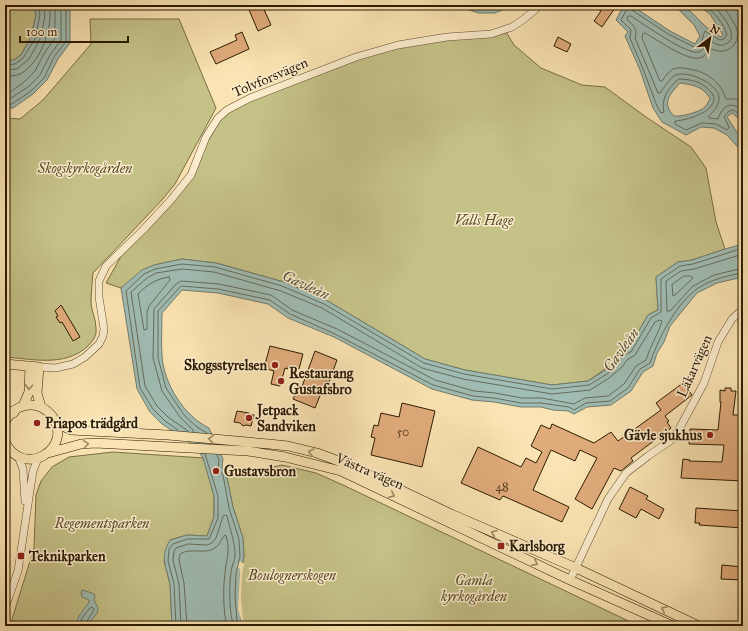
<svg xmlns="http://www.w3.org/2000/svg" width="748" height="631" viewBox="0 0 748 631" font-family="'IM FELL Great Primer',serif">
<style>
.green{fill:#c5c288;stroke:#786e44}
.water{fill:#a0bdb5;stroke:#717c6d;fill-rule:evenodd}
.pier{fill:#fbe4b3}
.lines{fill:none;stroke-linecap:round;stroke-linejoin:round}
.shore{stroke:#666c5b;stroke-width:1}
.building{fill:#e1ac7c;stroke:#2b1a01}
.minor-casing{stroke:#5f4c2e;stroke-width:8}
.major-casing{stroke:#2b1a01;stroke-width:10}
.highway-casing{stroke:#2b1a01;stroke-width:12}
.minor{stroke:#fcedce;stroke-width:7}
.major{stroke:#fbe4b3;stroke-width:9}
.highway{stroke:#fbe4b3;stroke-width:11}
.oneway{stroke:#9d8963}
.poi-dot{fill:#8f2418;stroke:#fcedce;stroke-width:1.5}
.labels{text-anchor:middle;stroke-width:3;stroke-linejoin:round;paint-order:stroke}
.number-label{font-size:12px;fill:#583e20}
.street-label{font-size:14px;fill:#2b1a01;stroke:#fcedce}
.park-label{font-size:14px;font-style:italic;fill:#594c2a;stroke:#fcedce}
.poi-label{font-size:14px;font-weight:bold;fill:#2b1a01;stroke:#fcedce;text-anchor:start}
.water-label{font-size:15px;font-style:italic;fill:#545340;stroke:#fcedce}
</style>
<rect width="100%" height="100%" fill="#fbe4b3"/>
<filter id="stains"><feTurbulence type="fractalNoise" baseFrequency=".005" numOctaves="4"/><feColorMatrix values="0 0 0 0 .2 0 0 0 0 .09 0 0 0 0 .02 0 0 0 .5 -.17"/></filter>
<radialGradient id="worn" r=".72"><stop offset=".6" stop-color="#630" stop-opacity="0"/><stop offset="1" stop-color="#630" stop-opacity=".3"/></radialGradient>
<!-- green -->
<path class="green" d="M5,5H34L36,15L31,37L21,55L14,60L5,61Z
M90,19H179L216,108L175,184L162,200L93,273C92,284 91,294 91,304C92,312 96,320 96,328C97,336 93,341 87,347C64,367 33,359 5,357V118L20,119L43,100L91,44Z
M506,32L514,45L541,68L582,85L605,87L646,117L691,147L706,168L716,222L725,249L692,260L678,262L656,277L658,310L648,315L628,350L620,352L615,362L588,381L552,385L465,370L425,359L326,300L284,282L216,263L182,259L154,265L121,288L106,283L128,244L190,175L218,118L250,98L398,45Z
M113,452L204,458L214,496V517L207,536L187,535L170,540L164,561L170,584L172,626H10L34,548L36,495L41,481L52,467L69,457Z
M282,465L316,473L343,485L639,626H244L241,620L240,574L244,557L243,538L233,507L226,473L245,468L261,470Z"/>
<!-- water -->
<path class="water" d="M34,5H70V43L58,59L47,80L33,94L13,108H5V61L14,60L21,55L31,37L36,15Z
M453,5H514L495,13H479Z
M624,5H631L670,31L695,44L700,36L694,25L674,5C687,5 694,15 703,24C708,29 715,33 721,37L723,35L710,14L697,5H743V122L732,113L727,117L740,137L743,139V153L727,135L714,128L701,127L686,135L662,122L653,108L640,70L625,36L628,32L616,20ZM680,83C693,85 702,86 710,98C709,101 707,105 705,107C700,112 681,117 674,116C661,103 670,94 680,83Z
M743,244V277L717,283L697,293L670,326L664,342L657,353L653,366L643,372L631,391L611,405L587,407L574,414L568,411L553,410L541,407H521L494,402L472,400L432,389L334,337L288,318L268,304L218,293L182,290L162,313C162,327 161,342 162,356C164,384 184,416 209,428L223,459L222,467L226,473L233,507L243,538L244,557L240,574L241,620L244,626H172C171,613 171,599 170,585C167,567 159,558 170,540L187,535L207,536L214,517V496L203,458L195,446L162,424L150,412L137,389L121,288L142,270L154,265L182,259L216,263L284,282L326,300L425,359L465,370L552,385L588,381L604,371L615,362L620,352L628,350L648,315L658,310L656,277L678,262L692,260L725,249Z
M82,590L92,593L95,595L94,600L98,608L97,613L88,625L75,626L79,616L89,602V600L82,597L81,593Z"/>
<!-- pier -->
<path class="pier" d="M240,561L244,564L242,574L241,596L243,620L246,626H243L238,609L240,569L236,566Z"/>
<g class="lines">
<!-- shore -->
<path class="shore" d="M704,5C714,12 724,23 727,35L724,39L720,40L705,31C702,37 703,44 696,48L668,34L629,8L627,9L621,20L631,30L630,38L643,69L657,106L661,113L664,112C661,99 668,87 679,79C684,79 692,80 697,82C702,83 715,93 714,99C713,113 687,120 675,121V124L686,130L702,123L716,124L727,130L729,127L724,117L729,111L734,110L743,117
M712,5C720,11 738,33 729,42C726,44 723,46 720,45C716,45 712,41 709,40C706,44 704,50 699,52C688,56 642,23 631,16H628L627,19C633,26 638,28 635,38L658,93H660C664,88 670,77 676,75C688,70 718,84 719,97C720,104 713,112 709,116V118L718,119C723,105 730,101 743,110
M722,5C727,12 734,21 737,30C740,39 733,50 723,51C719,52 715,50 711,49C707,52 705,57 699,58C687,61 656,39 645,33H643L642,38L660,81H662C665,77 668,72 673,69C678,67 683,68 689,69C707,72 720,81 726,99H736L743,103
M5,65L15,64L23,58L35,39L40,15L38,5
M5,70L17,69L29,59L40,39L45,16L43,5
M5,76C10,76 16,76 20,74C41,63 54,26 49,5
M5,93H9L24,82L35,71L45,52L55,38V5
M5,99L11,98L28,87L40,75L50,55L61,40V5
M5,104H12L31,91L44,78L54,57L66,41V5
M743,254L694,269L681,271L666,281L667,311H670L693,286L714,275L743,268
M684,276H691L693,278L675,295L673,296L672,285Z
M169,277L170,280L149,306L147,312V329L144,330L138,294C148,284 156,279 169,277Z
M178,430L165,421L153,409L140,388L126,291L144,274L155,269L182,264L215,267L282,286L324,304L424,363L464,374L552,389L589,385L607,374L618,364L623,355L631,352L651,318L661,312V279L680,266L693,264L743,248
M188,431L168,417L157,406L145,386L131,292L147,278L156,273L182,269L214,272L281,291L322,308L422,368L463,379L552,394L590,390L609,378L622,367L627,360L635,355L655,322L660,320L662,321C658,335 650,346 646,360L636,366L624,384L608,396L585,398L574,404L542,398H522L495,393L474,391L435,380L337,329L292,310L271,295L219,284L181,281L176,284L154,309L153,358L162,391L180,417L193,430V432
M207,433L197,427L184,415L166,388L158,358V311L181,286L218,289L270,300L290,314L335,334L433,385L473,396L494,398L521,403H541L569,407L574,410L586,403L610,401L628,388L640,369L650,363C658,339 674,308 694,291C706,281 728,275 743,273
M217,455L219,460L218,468L223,475L229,508L239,539L240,557L236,573L235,596L237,621L239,626
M79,626L82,618L90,608L92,607L94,609C92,615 86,620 85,626
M176,626L174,584L168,561L169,549L173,544L187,539H209L218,518V496L205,454
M181,626L179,584L173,560L174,551L176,548L188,544L207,545L212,543L216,538L223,516L225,515L227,516C230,529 235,542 235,555C235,561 231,567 231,573C229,584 229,617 234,626
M187,626L184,583L179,560L180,554C191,547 205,555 215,548C220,545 221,539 225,535L226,536C231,552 226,559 225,573C223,588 223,612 227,626"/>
</g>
<!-- building -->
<path class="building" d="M247,5H262L271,25L258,31Z
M592,5H617L602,27L594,21L601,11Z
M242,32L249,49L216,64L210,52L237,40L235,35Z
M558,37L571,44L567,52L554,46Z
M61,305L80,337L73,341L62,322L60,323L56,317L58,316L55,311Z
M270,346L303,354L299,369L288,366V369L285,368L280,386L271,384L274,371L264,368Z
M315,351L337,360L329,382L326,381L315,408L293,399L297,391L300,392Z
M683,383L692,395L665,416L669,421L667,422L671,428L631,458L633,461L621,471L614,468L592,509L575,499L597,458L580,450L575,461L551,450L533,490L569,507L562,522L503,496L500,500L461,483L478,447L521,467L526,458L536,463L542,452L531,446L541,425L550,429L552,424L594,443L611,432L618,441L661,410L656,403Z
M725,388H731V391H736L733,415H743V481L681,478L683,459L690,460L689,461L722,462L724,445L689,444L690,429L718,430L721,402H720V390L725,391Z
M402,403L435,411L422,467L371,455L375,438L371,437L374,425L378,426L381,413L399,417Z
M237,411L249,413V414L254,415L251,426L246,425L243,426L240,423L234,422Z
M630,487L648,496L646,499L664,509L659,519L641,509L636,518L619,509Z
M696,508L743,511V528L699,525L700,523H695Z
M722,565L743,567V580L721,579Z"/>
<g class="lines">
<!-- minor casing -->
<g class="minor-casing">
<path id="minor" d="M39,367L56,368L73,364L85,357L99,344L103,336L104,329L99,297V281L106,266L143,230L170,201L191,175L206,137L218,118L227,110L250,98L356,57L398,45L447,37L491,34L512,27L524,19L536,9L538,5
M18,456L23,469L25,501
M570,580L608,499L626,473L648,456L670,441L678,431L704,383L718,342L732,319L743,309
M5,608L18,571L33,471L38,458"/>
</g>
<!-- major casing -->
<g class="major-casing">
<path id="major" d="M5,364L39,367L37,393L41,407
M23,406L29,392L30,366
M5,422C10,412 19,405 31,405C40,405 47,410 52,416C75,448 23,480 5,442
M56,423L71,430L168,435L269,444L288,446L317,453L344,463L451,514L576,568L699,626
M48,453L81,444L95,443L152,446L248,451L285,457L341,471L570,580L673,626"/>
</g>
<!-- highway casing -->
<g class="highway-casing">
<path id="highway" d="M5,413L13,412"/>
</g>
<!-- minor -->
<use href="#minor" class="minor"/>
<!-- major -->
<use href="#major" class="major"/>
<!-- highway -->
<use href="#highway" class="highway"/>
</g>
<!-- one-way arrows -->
<defs><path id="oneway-chevron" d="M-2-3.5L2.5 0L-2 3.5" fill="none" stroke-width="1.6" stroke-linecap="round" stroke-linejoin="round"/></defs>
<g class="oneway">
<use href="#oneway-chevron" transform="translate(29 387) rotate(95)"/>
<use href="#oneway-chevron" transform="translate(211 439) rotate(-175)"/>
<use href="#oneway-chevron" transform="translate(86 444) rotate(-8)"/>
<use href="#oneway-chevron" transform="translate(311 452) rotate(-166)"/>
<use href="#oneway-chevron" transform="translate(392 495) rotate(25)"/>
<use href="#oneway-chevron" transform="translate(494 533) rotate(-157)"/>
<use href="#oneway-chevron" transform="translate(535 563) rotate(26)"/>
<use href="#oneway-chevron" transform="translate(664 609) rotate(-155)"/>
</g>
<!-- markers -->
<g class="poi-dot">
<circle cx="275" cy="365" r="4"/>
<circle cx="281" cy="381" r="4"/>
<circle cx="249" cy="418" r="4"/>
<circle cx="37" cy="423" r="4"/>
<circle cx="710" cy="435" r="4"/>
<circle cx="216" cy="471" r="4"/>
<rect x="497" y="542" width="8" height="8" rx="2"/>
<rect x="17" y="552" width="8" height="8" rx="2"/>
</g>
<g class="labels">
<!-- number labels -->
<g class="number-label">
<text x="403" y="436">50</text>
<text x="502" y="491">48</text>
</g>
<!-- street labels -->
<g class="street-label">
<text transform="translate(270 77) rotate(-23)" y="5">Tolvforsvägen</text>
<text transform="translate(694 366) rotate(-66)" y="5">Läkarvägen</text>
<text transform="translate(370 471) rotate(23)" y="5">Västra vägen</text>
</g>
<!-- park labels -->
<g class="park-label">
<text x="85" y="173">Skogskyrkogården</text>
<text x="484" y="225">Valls Hage</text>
<text x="102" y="528">Regementsparken</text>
<text x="292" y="580">Boulognerskogen</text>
<text x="474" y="585">Gamla<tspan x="474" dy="16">kyrkogården</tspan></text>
</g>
<!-- poi labels -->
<g class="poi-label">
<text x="267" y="370" text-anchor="end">Skogsstyrelsen</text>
<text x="289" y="378">Restaurang<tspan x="289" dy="16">Gustafsbro</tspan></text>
<text x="257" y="415">Jetpack<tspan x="257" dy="16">Sandviken</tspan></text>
<text x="45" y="428">Priapos trädgård</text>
<text x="702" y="440" text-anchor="end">Gävle sjukhus</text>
<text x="224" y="476">Gustavsbron</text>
<text x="509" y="551">Karlsborg</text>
<text x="29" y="561">Teknikparken</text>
</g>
<!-- water labels -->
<g class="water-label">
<text transform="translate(306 285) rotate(25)" y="5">Gavleån</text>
<text transform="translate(621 350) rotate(-54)" y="5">Gavleån</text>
</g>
</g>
<!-- margin -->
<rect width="748" height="631" fill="none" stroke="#fbe4b3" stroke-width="20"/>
<rect x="6" y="6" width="736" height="619" fill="none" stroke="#2b1a01" stroke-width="2"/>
<rect x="10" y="10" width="728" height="611" fill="none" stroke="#2b1a01"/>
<!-- north arrow -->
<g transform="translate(710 38) rotate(31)" stroke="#fcedce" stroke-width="3" paint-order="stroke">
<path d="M0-3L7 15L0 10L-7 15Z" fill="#2b1a01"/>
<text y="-6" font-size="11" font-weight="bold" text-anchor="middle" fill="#2b1a01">N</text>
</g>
<!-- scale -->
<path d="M20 36v6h108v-6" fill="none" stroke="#2b1a01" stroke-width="2"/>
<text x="26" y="36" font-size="12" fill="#2b1a01" stroke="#fcedce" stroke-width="3" paint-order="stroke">100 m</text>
<rect width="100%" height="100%" filter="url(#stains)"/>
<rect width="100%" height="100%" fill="url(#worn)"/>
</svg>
